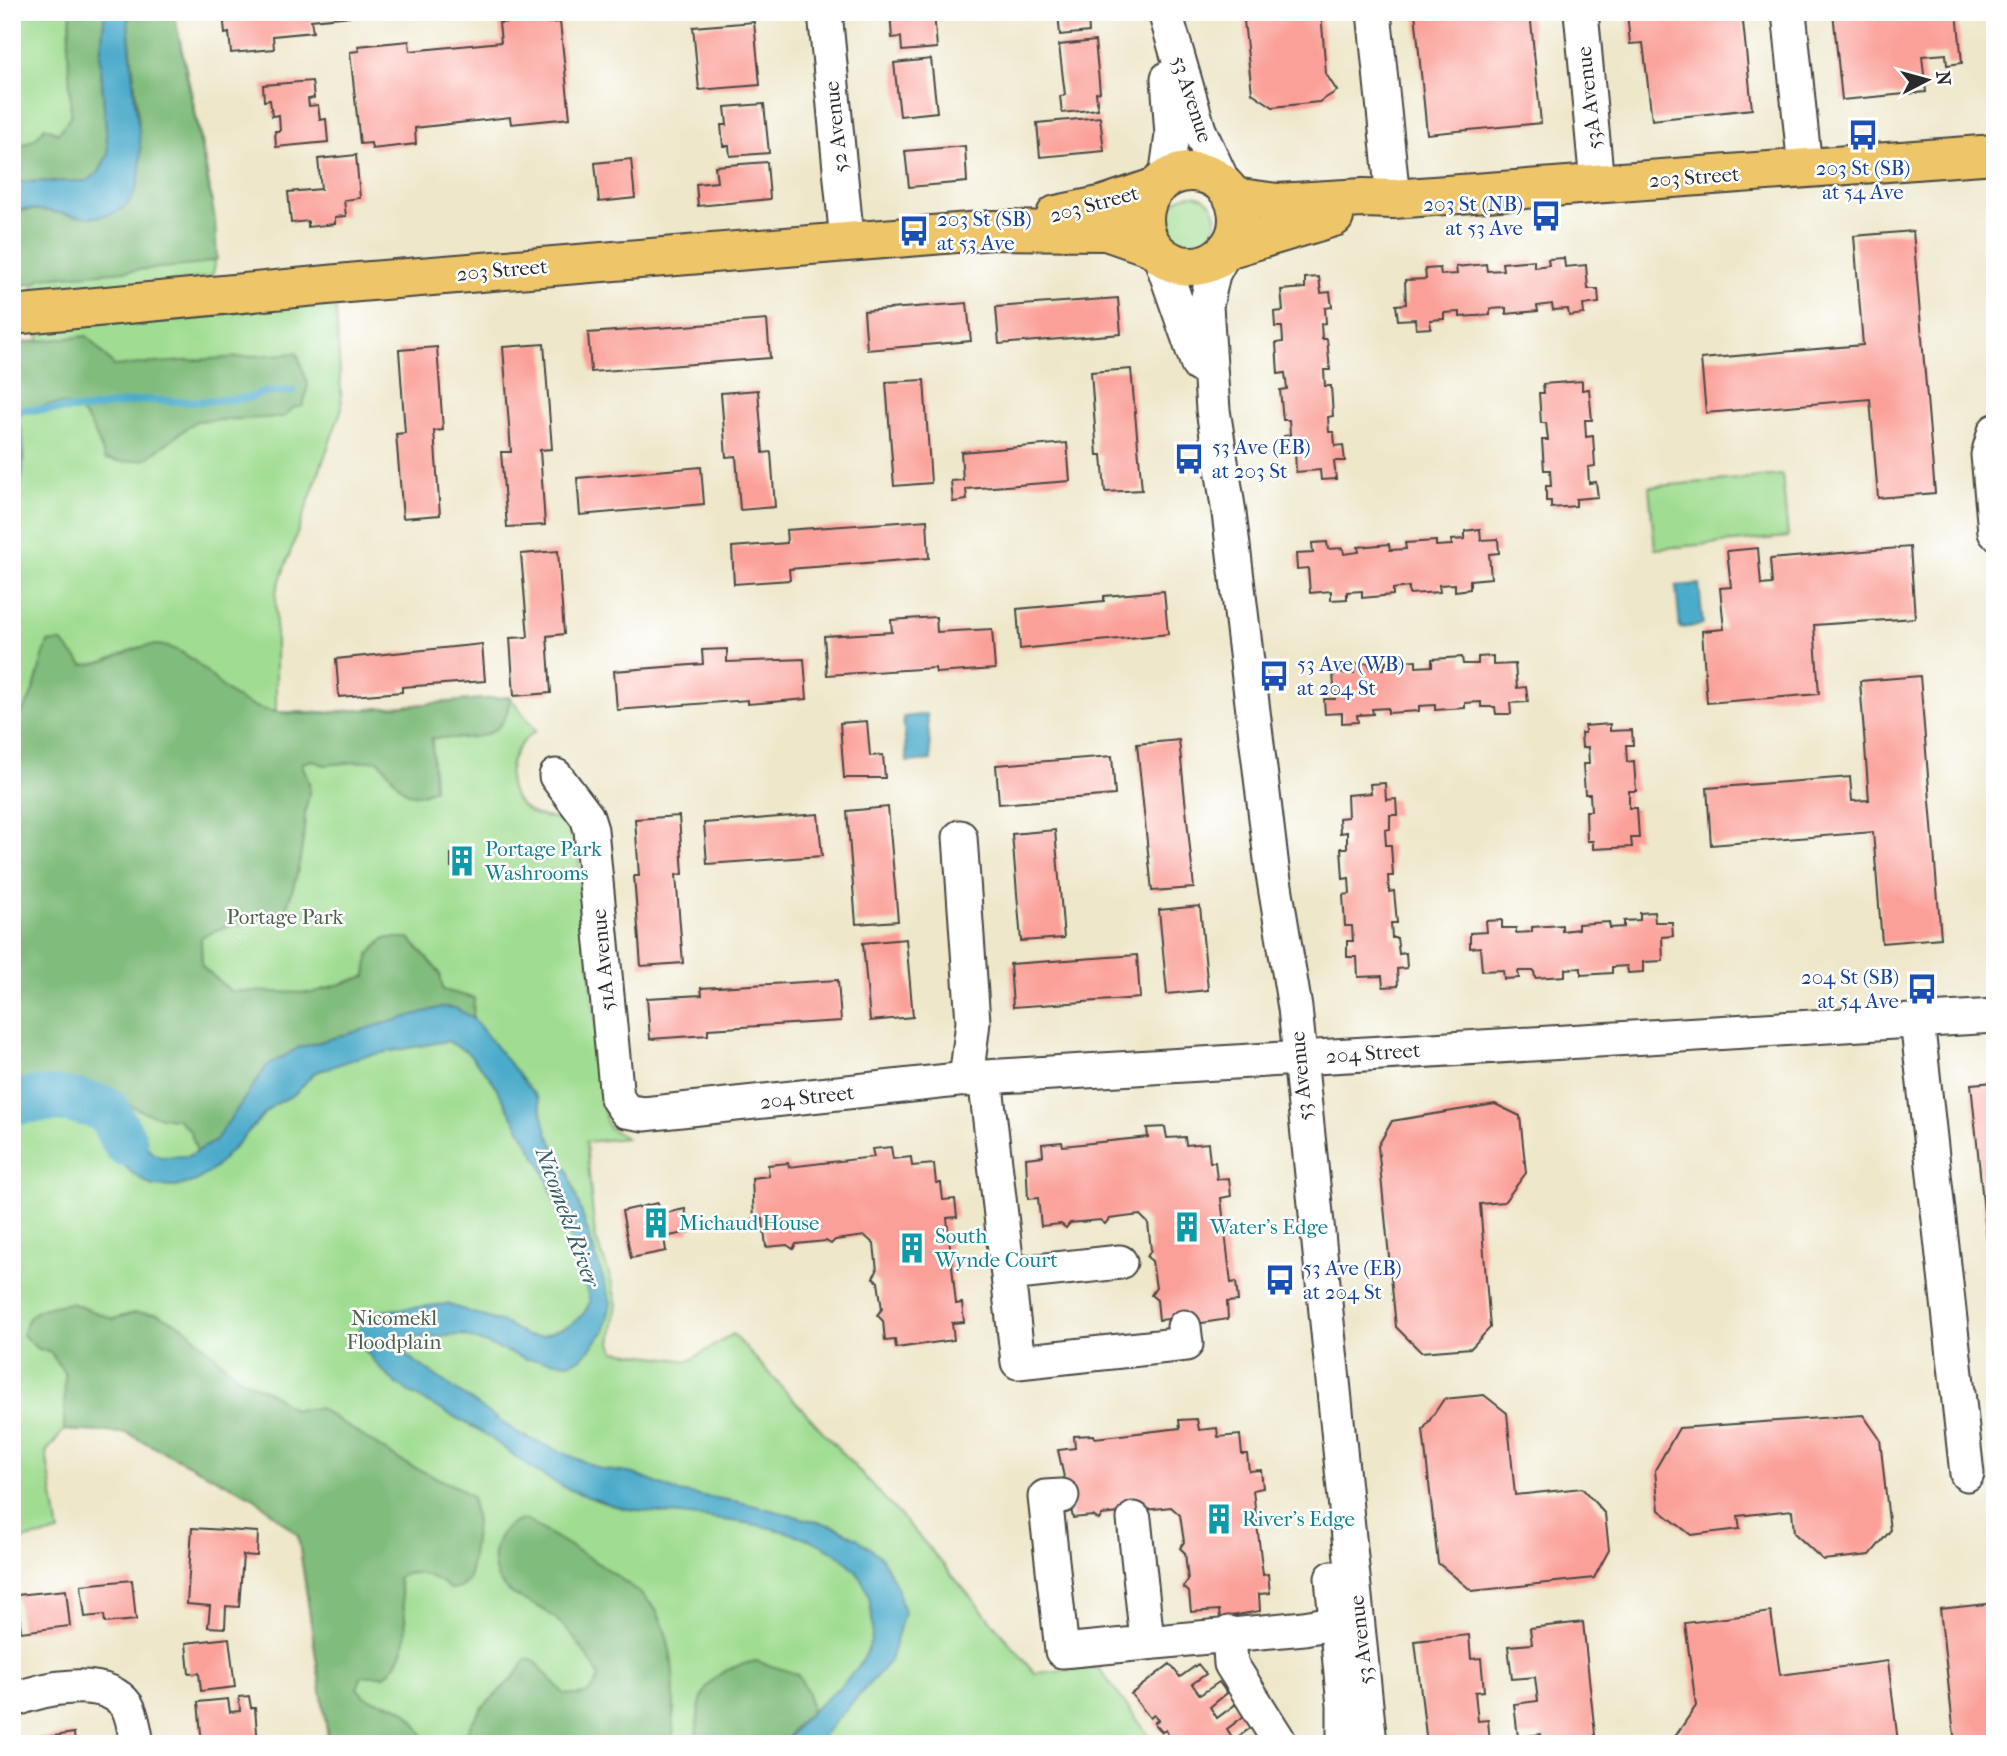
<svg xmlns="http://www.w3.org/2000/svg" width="2007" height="1756" viewBox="0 0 2007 1756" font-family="'IM FELL French Canon',serif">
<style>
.green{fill:#a0dd92;stroke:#66845e;stroke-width:2}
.forest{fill:#80bc7c;stroke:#567454;stroke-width:2}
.water{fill:#4babca;stroke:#3b6b7a;stroke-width:2}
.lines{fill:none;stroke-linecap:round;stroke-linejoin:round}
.stream{stroke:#4babca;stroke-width:8}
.river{stroke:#4babca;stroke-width:46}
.building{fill:#fba099}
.minor-casing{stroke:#484743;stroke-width:37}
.major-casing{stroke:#484743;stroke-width:42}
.minor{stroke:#fff;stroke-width:33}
.major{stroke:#eec569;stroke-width:38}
.labels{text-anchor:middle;stroke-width:5;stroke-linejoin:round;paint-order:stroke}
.street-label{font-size:21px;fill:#2b2b2b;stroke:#fff}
.transit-label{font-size:21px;fill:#164399;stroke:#fff;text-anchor:start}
.culture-label{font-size:21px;fill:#0d838f;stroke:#fff;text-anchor:start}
.park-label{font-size:21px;fill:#4e604a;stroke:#fff}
.water-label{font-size:23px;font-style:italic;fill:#385e6b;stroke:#fff}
</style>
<rect width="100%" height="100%" fill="#fff"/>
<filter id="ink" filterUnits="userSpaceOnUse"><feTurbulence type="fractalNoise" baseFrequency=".0143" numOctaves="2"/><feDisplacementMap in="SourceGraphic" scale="14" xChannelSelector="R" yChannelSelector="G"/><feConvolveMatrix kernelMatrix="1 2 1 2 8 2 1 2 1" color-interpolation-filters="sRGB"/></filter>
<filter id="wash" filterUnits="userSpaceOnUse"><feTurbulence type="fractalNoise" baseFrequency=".00686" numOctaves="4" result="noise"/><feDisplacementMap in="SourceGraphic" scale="28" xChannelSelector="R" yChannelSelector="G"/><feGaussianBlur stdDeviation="1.57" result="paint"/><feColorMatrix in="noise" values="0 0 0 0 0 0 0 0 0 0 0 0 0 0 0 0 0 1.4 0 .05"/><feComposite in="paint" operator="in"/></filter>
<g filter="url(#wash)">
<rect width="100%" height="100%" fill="#eee7ca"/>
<!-- green -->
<path class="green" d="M12,12H174C182,56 231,248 211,277L35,299L33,284L12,286Z
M1168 219a24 24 0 1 1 48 0a24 24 0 1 1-48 0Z
M335,296L342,408L276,592V712H333L510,697L536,731C507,748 496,794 532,813C545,820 561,816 575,824L605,1117L608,1127L626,1138L586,1142L595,1236L609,1273L617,1304L611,1343L615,1351L689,1361L733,1334L918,1535L1035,1673L1098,1667L1155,1744H329L298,1535L255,1498L127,1433L64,1430L46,1452L59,1533L12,1541V344L39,341L38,325Z
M1782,475L1788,537L1655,549L1649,487Z"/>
<!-- forest -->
<path class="forest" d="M71,12H105L100,58L108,154L99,172L87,181L12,182V150L35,139L45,127L58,133L71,116L68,49Z
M130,12H174L215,219L217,259L196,265L41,278L34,284L12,286V211L38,210L90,217L139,124L128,22Z
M87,336L114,366L297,353L308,385L303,406L293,408L284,417L196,421L146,459L124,462L105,459C87,407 72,390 17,416L12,409V344Z
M48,642H62L83,665C111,666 135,640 164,646C201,653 216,692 250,705C290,721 341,711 383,708C425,704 468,700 510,697C506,745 469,737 432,738L434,789C401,806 399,780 378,760L324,765L312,760L302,763C303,770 308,776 309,784C311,796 305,805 305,816C303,851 297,885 282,917L230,925L201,937L202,966L230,991L312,993L366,976L369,954L385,938H409L440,973L443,990L474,998L473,1018L455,1008L442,1007L267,1066L228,1127L215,1141L197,1151L190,1131L178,1119C140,1118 117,1094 82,1084C60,1077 35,1080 12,1083V723C36,703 37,670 48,642Z
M71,1303L113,1319L133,1313L157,1314L183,1326L238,1377L271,1393L294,1410L319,1408L403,1462L463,1490L472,1498L476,1523L469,1580L460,1588L450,1589C436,1577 414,1567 398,1578C405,1612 416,1649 385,1676H362L357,1688C368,1703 380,1700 396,1706C411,1711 420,1731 428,1744H329L298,1535L255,1498L127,1433L64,1430L65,1374L51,1353L36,1348L23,1335C26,1307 47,1307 71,1303Z
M526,1520C554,1537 643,1586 657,1612C678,1651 674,1701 673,1744H448L467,1733C480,1699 511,1689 527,1658L536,1662L564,1694C584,1697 592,1695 599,1676C586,1653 568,1625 545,1611C531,1602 514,1598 503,1586C484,1563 495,1521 526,1520Z
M756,1661L797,1674L808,1692L811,1712L793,1728L785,1744H696C698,1693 703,1672 756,1661Z"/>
<!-- water -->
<path class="water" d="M105,12H130L128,22C130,45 132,69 134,92C137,127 157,203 108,215C76,223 44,203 12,211V182L87,181L99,172L108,154L100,58Z
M12,409C31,435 23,488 12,517Z
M1699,584L1703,625L1680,628L1676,586Z
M927,714L931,760L907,762L903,717Z
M442,1007L455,1008L473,1018L538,1099L548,1135L568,1171L611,1303L604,1332L582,1358L569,1363L526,1359L463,1335L412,1338L405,1345L406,1355L519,1434L601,1469L634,1474L678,1492L740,1502L834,1526L857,1538L882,1558L897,1587L904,1613L890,1661L815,1744H785C805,1705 855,1688 870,1644C874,1632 872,1614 870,1602C853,1514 691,1521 623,1508C607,1505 589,1497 573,1491C541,1478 516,1457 489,1437C461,1418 429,1406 401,1387C385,1376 370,1357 358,1341L360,1326L369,1314L381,1311L447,1304L506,1324L527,1336H543L571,1325L584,1313L590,1302L578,1256L542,1167L490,1077L466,1051L447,1041L360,1057L314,1073L295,1094L272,1106L214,1169L196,1181L176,1187L152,1186L132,1173L119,1160L105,1117L86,1108L84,1084L120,1101L132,1131L152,1152L160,1157L188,1156L215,1141L267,1066L298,1048Z"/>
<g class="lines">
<!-- stream -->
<path class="stream" d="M12,410L88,409L144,400L193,402L250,398L260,393L293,391"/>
<!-- river -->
<path class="river" d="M12,1103C46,1096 73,1099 106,1109L125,1143"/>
</g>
<g id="blocks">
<!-- building -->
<path class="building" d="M223,12H351V16L311,20L313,32L273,36L274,49L231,53L229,33L225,34Z
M890,12H934L937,48L902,51L901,37L892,38Z
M1058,12H1093L1094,18H1088L1089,32L1060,35Z
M1243,12H1321L1326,74L1337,91L1319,102L1273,107L1252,93Z
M1415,12H1530L1541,123L1427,134Z
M1627,12H1742L1752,109L1652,120L1643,43L1630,44Z
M1833,12H1957L1962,63L1947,65L1946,54L1922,56L1926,92L1842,100Z
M548,18V23L560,22L570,118L511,124L510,117L415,128L416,144L372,149L371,143L360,144L350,52L359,51L358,46L409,41L410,51L501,42L499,23Z
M754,22L760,85L699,90L693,27Z
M1095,41L1100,92L1096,93L1098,109L1062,113L1060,96L1065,95L1059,45Z
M931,59L937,112L900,116L894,63Z
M312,81L314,98L308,99L309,106L318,105L320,120L326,119L328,142L276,147L275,131H280L279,115L272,116L270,100L264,101L263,85Z
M764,104L769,153L730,156L729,146H723L721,125H727L725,107Z
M1100,117L1104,151L1040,157L1037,123Z
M965,146L967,182L909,187L905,151Z
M356,155L360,198L344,200L346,216L335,217V224L308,227V221L291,223L288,192L321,189L318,159Z
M631,159L635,198L599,202L595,163Z
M767,162L770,199L698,206L696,184L717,182L715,166Z
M1913,231L1935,493L1878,498L1870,399L1706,413L1701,359L1863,345L1854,236Z
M1564,258L1565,267L1586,265L1588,289H1598L1599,303L1583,305L1584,314L1569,316L1568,309L1553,310L1552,304L1537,306L1538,311L1506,314V308L1490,309V315L1460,317V312L1444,313V319L1430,320L1431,328L1416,329L1415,319L1398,320L1396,305L1406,304L1405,280L1426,279L1425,269L1440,268L1441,275L1457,274L1456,267L1486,264L1487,271L1503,270L1502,263L1534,260V267L1549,265L1548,259Z
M1319,277L1321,293L1330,292L1332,307L1325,308L1326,323L1321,324L1322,339H1327L1330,370H1324L1325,386H1331L1333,416L1328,417L1329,432H1334L1335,446L1343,445L1345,461H1334L1336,479L1321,480L1320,470L1296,472L1295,450L1285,451L1284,436L1290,435L1289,420H1283L1280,390L1287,389L1285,373L1278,374L1276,343L1283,342L1282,327H1275L1274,312L1283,311L1281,290L1305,288V278Z
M1118,298L1121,334L999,344L996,307Z
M967,303L971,341L867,350L864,311Z
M767,320L770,358L591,372L588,333Z
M544,344L552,449L540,450L545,525L507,527L501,452H511L503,347Z
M437,347L443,430L434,431L440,515L403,518L396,434L405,433L399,350Z
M1131,369L1142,490L1105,492L1102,455H1097L1091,372Z
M924,380L931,483L894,486L886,382Z
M1582,381V390L1589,389L1592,420H1585L1586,437L1593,436L1595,466L1588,467L1589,483L1596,482L1598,497L1576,499V506L1551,508V501H1546V486H1551L1550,470H1544L1542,440H1548L1546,423H1541L1539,393H1544L1543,384Z
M758,390L763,453L771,452L775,507L740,510L736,456L726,457L721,393Z
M1067,443L1070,481L966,489L967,500L953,502L951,481L963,480L961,452Z
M701,467L704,504L580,515L577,478Z
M927,520L929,558L789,569L790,580L734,584L732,547L787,543L786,530Z
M1480,529L1481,540L1498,539L1499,553L1489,554L1491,578L1470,580V589L1455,591V584L1439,585L1440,592L1409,594V587L1393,589V595L1362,598V591L1347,592V599L1331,600V591L1310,593L1308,568L1297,569L1296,554L1313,553L1312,543L1327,542L1328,549L1343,548L1344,554L1359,552L1358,547L1389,544L1390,550L1406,549L1405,543L1436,541V546L1452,545L1451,540L1465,539V531Z
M1910,547L1915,618L1814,625L1819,694L1707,703L1702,631L1724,629L1720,588L1731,587L1727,551L1758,548L1761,585L1772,584L1770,559Z
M558,551L564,634L547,636L551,693L514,696L510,638L528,637L521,554Z
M1164,591L1168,634L1020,649L1017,609L1104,601V596Z
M936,617L937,632L992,629L995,669L936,673L935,668L827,675L824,636L892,632L891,620Z
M482,644L485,681L402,687V692L339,697L336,659Z
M727,649V662L804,659L807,699L748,704V700L617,710L614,671L703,664L702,650Z
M1493,656V665L1515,664L1517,688L1526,687L1528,702L1510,703L1511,714H1496L1495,707H1481V702L1465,703V708L1435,710V705L1419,706V711L1388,713V708L1372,709L1373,714L1357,715L1358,722L1342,723V713L1325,714L1324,699H1335L1333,674L1354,673V664L1369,663L1370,669H1385V662L1416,660V667L1432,666V659L1462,657L1463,664H1478V657Z
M1920,676L1941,938L1882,943L1873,832L1711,845L1707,788L1850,777L1852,801L1869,800L1860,681Z
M867,721L870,756L883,755L885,778H844L840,723Z
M1610,724V731L1632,730L1633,745H1626L1627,762L1634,761L1636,791H1629V808H1637L1639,838H1631L1632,847L1593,849V841H1587L1586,811H1591L1590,794H1585L1583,764H1589L1588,747L1582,748L1581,733H1585V726Z
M1179,740L1194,888L1152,891L1137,744Z
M1112,756L1115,795L999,804L996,765Z
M1385,783L1386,800L1396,799L1397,815H1390V829L1385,830L1386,845H1391L1393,876H1388L1389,892L1394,891L1397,923H1391L1392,938H1397L1399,954L1406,953L1407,968L1397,969L1398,986L1383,987L1382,976L1358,977L1357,957H1347V941H1353L1352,926H1345L1343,895L1350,894L1349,878L1343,879L1341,848H1347V832L1340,833L1339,818L1348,817L1347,795L1371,793L1370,784Z
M888,807L898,921L856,924L847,811Z
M818,814L822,856L707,864L704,823Z
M679,816L683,874L676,875L683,963L641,966L634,876H639L635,819Z
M1055,830L1064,938L1021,941L1012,834Z
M451,854L473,855V868L451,867Z
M1200,906L1208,990L1167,994L1159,910Z
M1654,912L1655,922H1672L1673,936L1662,937L1663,961L1643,962V972L1628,973L1627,966L1612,967V973L1581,975V968L1565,969V976L1535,978L1534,971H1518L1519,978L1504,979L1503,970L1482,971L1480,947L1470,948V933L1487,932L1486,921L1502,920V928H1516V933L1532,932V927L1562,925V931L1578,929V924L1609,922L1610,928L1624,927V921L1640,920V913Z
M906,939L913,1017L870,1021L863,943Z
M1137,955L1140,998L1013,1007L1010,964Z
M838,980L841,1021L708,1029V1035L650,1039L647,998L702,995L701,988Z
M1995,1082V1300H1993L1971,1084Z
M1495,1104L1520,1116L1526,1173L1504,1202L1480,1204L1490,1328L1471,1348L1421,1352L1396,1327L1378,1146L1392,1121Z
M1165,1127L1167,1138L1185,1137L1186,1145L1208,1143L1210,1162H1215L1217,1179L1229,1178L1231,1196L1221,1198L1231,1283L1236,1282L1238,1301L1227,1302L1228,1319L1170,1328L1169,1319L1159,1320L1157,1300L1151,1295L1156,1288L1152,1261L1147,1257L1151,1250L1148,1223L1140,1215L1109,1219L1105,1224L1100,1220L1070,1223L1066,1228L1061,1224L1041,1226L1038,1198L1028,1199L1026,1158L1043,1156L1042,1144L1062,1142L1063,1146L1148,1137L1147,1128Z
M891,1147L893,1159L911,1157L912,1166L934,1164L936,1183H941L943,1200L955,1199L957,1217L947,1218L956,1304L962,1303L964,1322L952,1323L954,1340L896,1348L895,1340L885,1341L883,1321L877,1315L882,1309L878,1282L873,1277L877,1271L874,1244L865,1236L835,1240L831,1244L826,1241L796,1244L793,1249L787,1245L766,1247L763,1219L754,1220L752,1178L769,1176L768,1165L788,1163L789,1167L874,1157L872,1149Z
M658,1203L660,1214L685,1209L690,1232L664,1237L666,1251L631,1258L622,1211Z
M1484,1395L1507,1413L1515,1495L1582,1488L1605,1514L1609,1550L1594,1578L1472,1591L1438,1563L1423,1430L1444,1399Z
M1863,1415L1880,1439L1890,1531L1870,1555L1823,1560L1794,1533L1792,1510L1738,1516L1740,1529L1691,1535L1659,1510L1655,1470L1679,1428Z
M1197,1419L1199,1430L1217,1428L1218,1437L1240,1435L1242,1454H1247L1249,1471L1261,1470L1263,1488L1253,1490L1263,1575L1268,1574L1270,1593L1259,1594L1260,1611L1220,1618L1219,1610L1191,1612L1189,1592L1183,1587L1188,1580L1185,1553L1180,1548L1184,1542L1180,1515L1171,1507L1102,1515L1099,1520L1093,1516L1073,1518L1058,1450L1075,1448L1074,1436L1094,1435L1095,1438L1180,1428L1179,1420Z
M192,1528L258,1532L257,1556L243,1555L239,1607L226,1606L225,1628L208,1627L210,1606L187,1604Z
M132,1580L136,1620L105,1623L104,1615L85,1617L81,1585Z
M66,1590L70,1626L21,1632L17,1595Z
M1995,1603V1744H1955L1940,1609Z
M1771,1612L1780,1675L1888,1661L1898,1742L1670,1744L1696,1706L1685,1623Z
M1583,1622L1596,1744H1542L1541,1734L1518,1737L1514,1704L1538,1701L1535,1677L1512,1679L1508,1646L1532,1644L1530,1628Z
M1469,1635L1471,1659L1481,1658L1484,1691L1475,1692L1478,1721L1488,1720L1490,1744H1427L1415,1641Z
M229,1638L235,1687L201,1691L199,1673L189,1674L186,1643Z
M1170,1664L1180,1677L1198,1664L1206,1674L1192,1684L1200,1695L1219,1682L1227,1693L1210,1707L1217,1718L1236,1704L1244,1716L1227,1729L1234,1740L1253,1726L1271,1744H1172L1166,1730L1162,1732L1154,1723L1158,1720L1154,1715L1150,1718L1131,1694Z
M249,1696L251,1708H255L258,1744H202L198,1702L228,1699L230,1712L240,1711L239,1697Z
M74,1733L75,1744H21L20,1741Z"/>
</g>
</g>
<g filter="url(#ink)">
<use href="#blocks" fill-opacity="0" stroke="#484743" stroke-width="2"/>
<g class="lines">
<!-- minor casing -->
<g class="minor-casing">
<path id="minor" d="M825,12L847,242
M1165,12L1199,130L1224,184
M1374,12L1393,199
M1581,12L1597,184
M1789,12L1805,168
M1166,178L1172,135L1168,78
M1223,255L1213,274L1206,306L1213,410L1229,513L1272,868L1295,1008L1370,1744
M1160,256L1198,365
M1995,431L1988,455L1995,532
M556,776L587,817L591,830L617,1098L626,1111L644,1114L985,1077L1995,1016
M960,837L973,1022L966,1080
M1917,1020L1967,1474
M985,1077L1018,1362L1186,1344L1184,1327
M1008,1274L1120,1262
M1062,1496L1045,1497L1062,1651L1304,1628L1356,1619
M1134,1519L1147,1641
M1332,1578L1344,1706V1744
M1229,1633L1231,1664L1278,1739
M12,1701C42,1688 105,1675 127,1706C133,1716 135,1733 137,1744"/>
</g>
<!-- major casing -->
<g class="major-casing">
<path id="major" d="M1144 219a47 47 0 1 1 94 0a47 47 0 1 1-94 0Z
M1233,197L1277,203L1363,198L1393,199L1995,154
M1056,215L1104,205L1154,188
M1227,249L1334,217
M12,315L359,282L993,230L1106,231L1152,247"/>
</g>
<!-- minor -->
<use href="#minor" class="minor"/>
<!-- major -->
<use href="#major" class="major"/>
</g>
</g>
<!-- icons -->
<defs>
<g id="bus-bare" transform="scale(2.415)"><path d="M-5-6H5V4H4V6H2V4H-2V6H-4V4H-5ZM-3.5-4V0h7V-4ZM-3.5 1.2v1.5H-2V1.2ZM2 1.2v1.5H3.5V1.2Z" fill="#1a4fb4" stroke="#fff" stroke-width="2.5" paint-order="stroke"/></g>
<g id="building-bare" transform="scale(2.415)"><path d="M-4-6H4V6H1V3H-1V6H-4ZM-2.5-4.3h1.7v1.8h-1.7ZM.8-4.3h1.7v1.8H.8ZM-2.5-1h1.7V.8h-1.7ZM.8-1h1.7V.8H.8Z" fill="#0f9aa8" stroke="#fff" stroke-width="2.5" paint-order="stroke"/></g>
</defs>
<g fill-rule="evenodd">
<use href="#bus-bare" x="1863" y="135"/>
<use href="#bus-bare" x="1546" y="216"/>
<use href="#bus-bare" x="914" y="231"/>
<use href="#bus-bare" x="1189" y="459"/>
<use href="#bus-bare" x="1274" y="676"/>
<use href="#building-bare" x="462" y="861"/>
<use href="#bus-bare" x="1922" y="989"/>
<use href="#building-bare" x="656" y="1223"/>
<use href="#building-bare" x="1187" y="1227"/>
<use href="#building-bare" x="912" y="1248"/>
<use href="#bus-bare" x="1280" y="1280"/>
<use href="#building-bare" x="1219" y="1519"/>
</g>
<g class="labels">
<!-- street labels -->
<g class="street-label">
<text transform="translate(1589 98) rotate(-96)" y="7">53A Avenue</text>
<text transform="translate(1192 99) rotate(72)" y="7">53 Avenue</text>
<text transform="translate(836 127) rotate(-96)" y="7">52 Avenue</text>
<text transform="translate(1694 177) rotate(-4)" y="7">203 Street</text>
<text transform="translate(1094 204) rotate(-15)" y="7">203 Street</text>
<text transform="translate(502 270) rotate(-5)" y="7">203 Street</text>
<text transform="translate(603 960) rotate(-95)" y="7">51A Avenue</text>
<text transform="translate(1373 1053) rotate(-4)" y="7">204 Street</text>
<text transform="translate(1301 1076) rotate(-95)" y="7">53 Avenue</text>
<text transform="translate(807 1097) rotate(-6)" y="7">204 Street</text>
<text transform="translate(1361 1640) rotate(-96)" y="7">53 Avenue</text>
</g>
<!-- transit labels -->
<g class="transit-label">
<text x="1863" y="175" text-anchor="middle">203 St (SB)<tspan x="1863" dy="24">at 54 Ave</tspan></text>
<text x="1523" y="211" text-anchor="end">203 St (NB)<tspan x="1523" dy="24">at 53 Ave</tspan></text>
<text x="937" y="226">203 St (SB)<tspan x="937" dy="24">at 53 Ave</tspan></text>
<text x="1212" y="454">53 Ave (EB)<tspan x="1212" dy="24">at 203 St</tspan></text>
<text x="1297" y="671">53 Ave (WB)<tspan x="1297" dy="24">at 204 St</tspan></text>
<text x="1899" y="984" text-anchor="end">204 St (SB)<tspan x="1899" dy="24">at 54 Ave</tspan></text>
<text x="1303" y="1275">53 Ave (EB)<tspan x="1303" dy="24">at 204 St</tspan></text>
</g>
<!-- culture labels -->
<g class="culture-label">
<text x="485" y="856">Portage Park<tspan x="485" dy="24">Washrooms</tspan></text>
<text x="679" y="1230">Michaud House</text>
<text x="1210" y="1234">Water's Edge</text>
<text x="935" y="1243">South<tspan x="935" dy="24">Wynde Court</tspan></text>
<text x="1242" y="1526">River's Edge</text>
</g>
<!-- park labels -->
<g class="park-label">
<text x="285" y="924">Portage Park</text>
<text x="394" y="1325">Nicomekl<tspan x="394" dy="24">Floodplain</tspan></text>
</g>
<!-- water labels -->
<g class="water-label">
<text transform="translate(568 1217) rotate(70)" y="8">Nicomekl River</text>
</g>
</g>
<!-- margin -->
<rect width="2007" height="1756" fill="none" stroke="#fff" stroke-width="42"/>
<!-- north arrow -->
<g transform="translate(1927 80) rotate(84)" stroke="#ffffff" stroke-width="5" paint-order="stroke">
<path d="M0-5L12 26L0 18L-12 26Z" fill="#2b2b2b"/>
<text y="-10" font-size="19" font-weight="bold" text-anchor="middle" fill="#2b2b2b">N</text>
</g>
</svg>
